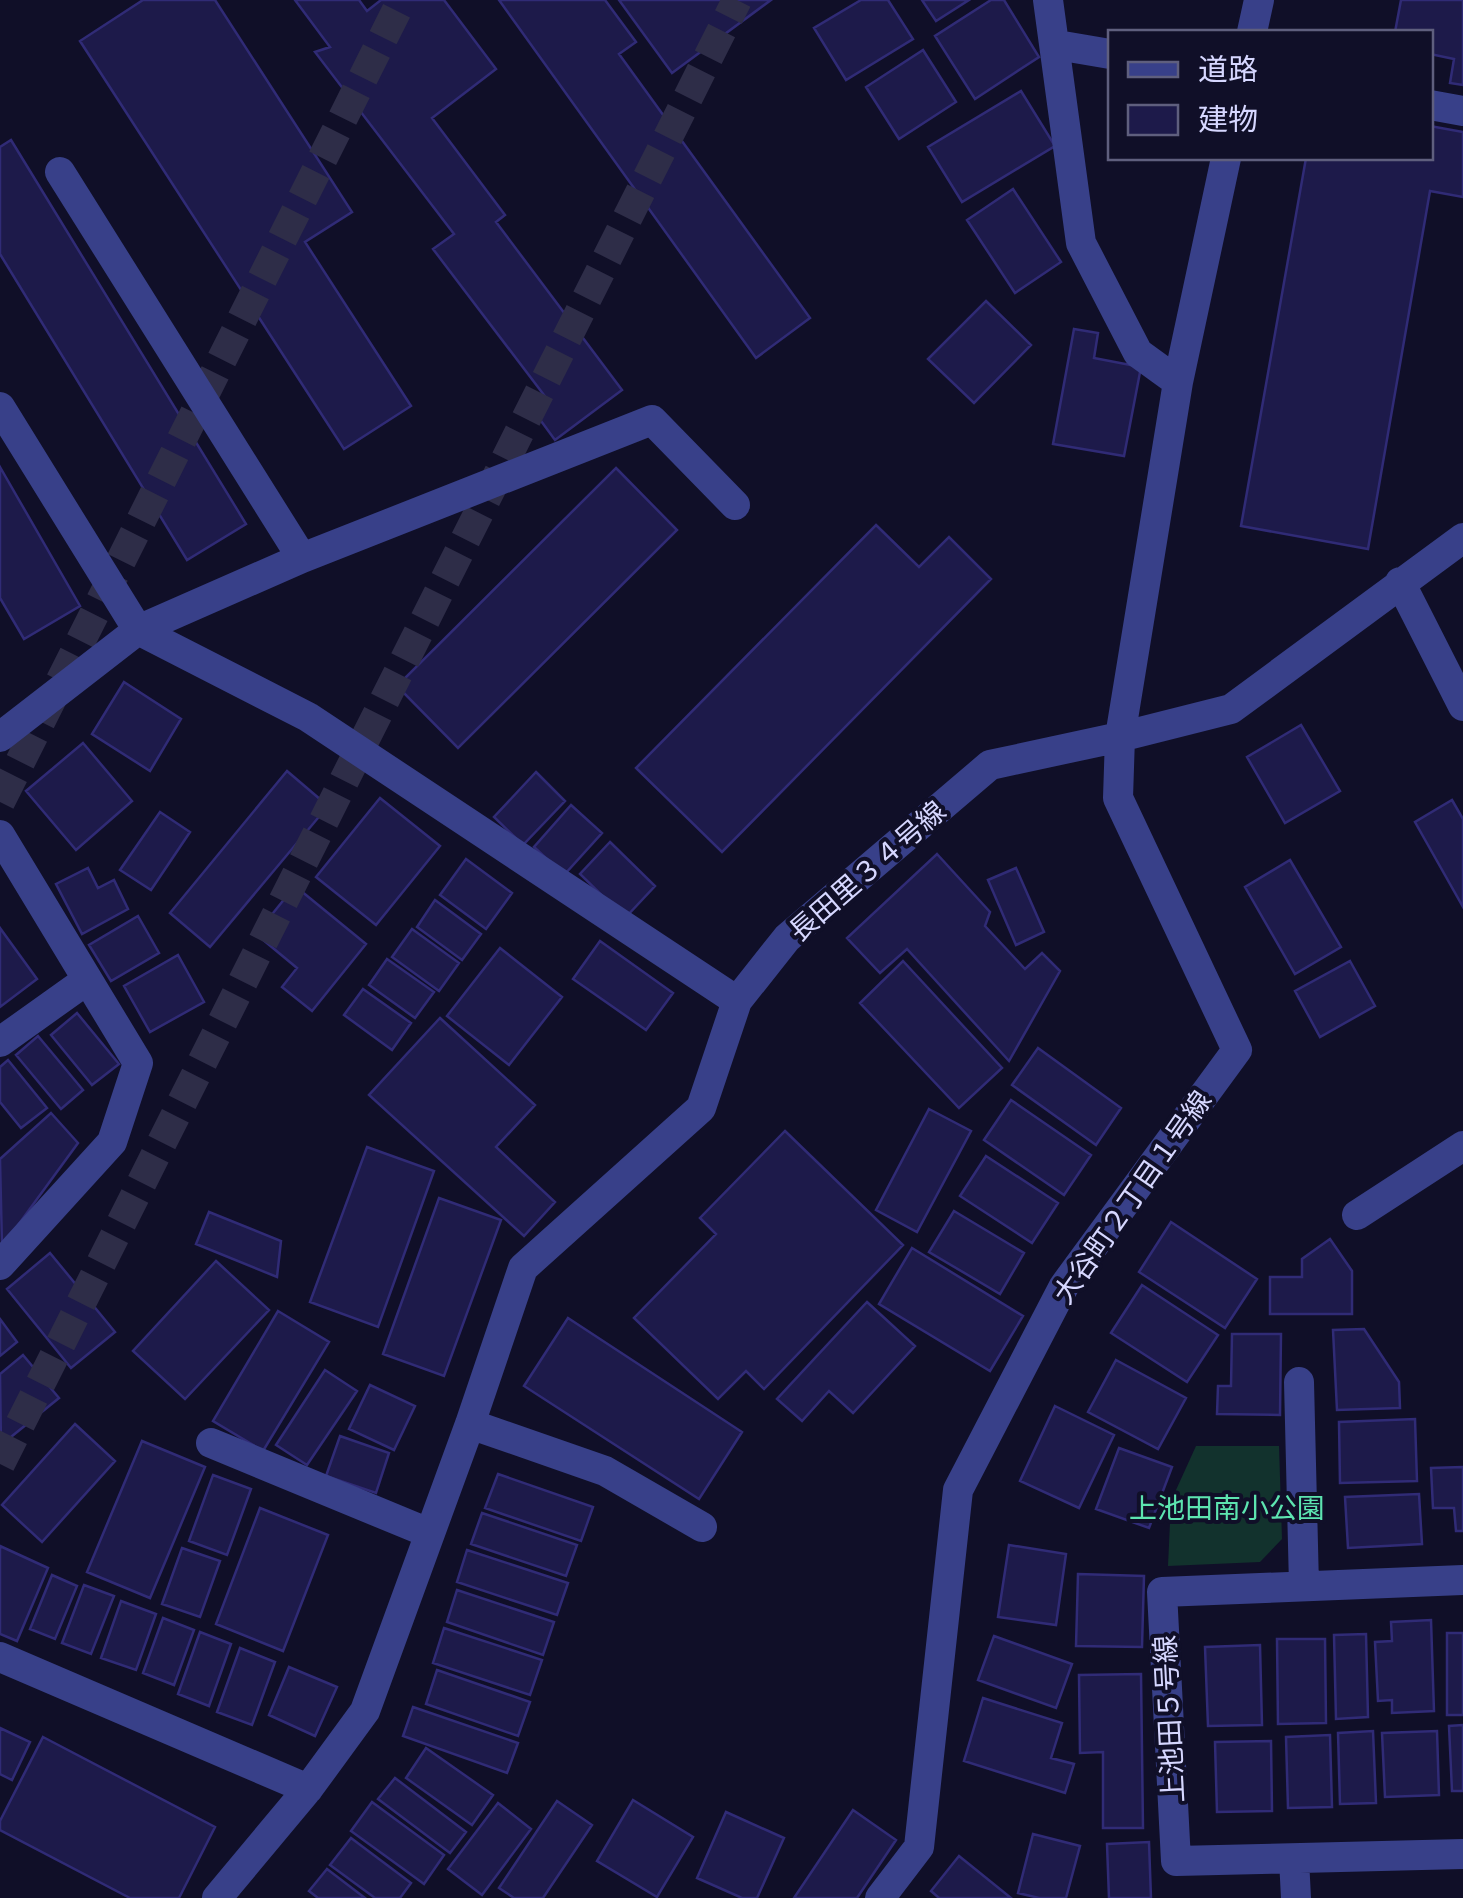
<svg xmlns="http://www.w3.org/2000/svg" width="1463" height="1898" viewBox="0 0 1463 1898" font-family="'DejaVu Sans','Noto Sans JP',sans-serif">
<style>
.green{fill:#12322d}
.building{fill:#1d1a4a;stroke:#302b76;stroke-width:2.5}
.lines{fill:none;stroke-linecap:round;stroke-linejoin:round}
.highway-tunnel{stroke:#2e2d48;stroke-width:30;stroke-dasharray:30 15;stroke-linecap:butt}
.minor{stroke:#384089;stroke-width:30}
.labels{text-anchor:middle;stroke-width:8;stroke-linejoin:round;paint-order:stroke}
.street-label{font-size:28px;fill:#d6d7ff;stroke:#100f28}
.park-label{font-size:28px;fill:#5de4b0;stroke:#100f28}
</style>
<rect width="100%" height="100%" fill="#100f28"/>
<!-- green -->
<path class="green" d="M1196,1446H1279L1282,1539L1260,1562L1168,1566L1171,1501Z"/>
<!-- building -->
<path class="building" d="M143,0H215L352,212L305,242L411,406L344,449L80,41Z
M295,0H359L367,11L381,0H444L496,69L432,118L505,215L496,222L622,390L555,440L533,410L547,399L433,249L454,234L315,52L330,47Z
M499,0H605L636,42L619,54L810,318L756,358Z
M619,0H771L672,73Z
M861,0H888L913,39L846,80L814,28Z
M922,0H969L936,21Z
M991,0H1004L1039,57L975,99L935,36Z
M1401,0H1463V85L1450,83L1454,59L1430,54V32H1395Z
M923,50L956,102L899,139L866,87Z
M1021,91L1055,146L962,202L928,147Z
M1430,126L1463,132V197L1430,191L1368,549L1241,526L1306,158H1430Z
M11,140L246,524L187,560L0,254V147Z
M1013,189L1061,262L1015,293L967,220Z
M986,301L1031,345L974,403L928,359Z
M1074,329L1098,333L1094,358L1141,367L1124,456L1053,444Z
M0,467L80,606L24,639L0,598Z
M616,468L677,530L458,748L397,686Z
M876,525L919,567L949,537L991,579L722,852L636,768Z
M124,682L181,719L150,771L92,734Z
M1301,725L1340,791L1285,823L1247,757Z
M83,743L132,801L76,850L26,791Z
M287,771L328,806L210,947L170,913Z
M536,772L565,801L523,845L494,817Z
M380,798L440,846L376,925L316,877Z
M1452,800L1463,819V907L1415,822Z
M571,805L602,833L564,875L534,847Z
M160,812L190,832L151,890L120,870Z
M610,842L655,886L625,918L580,874Z
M937,854L990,912L985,926L1025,969L1042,953L1060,971L1009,1061L907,949L880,973L847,938Z
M466,859L512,893L486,929L440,895Z
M1290,860L1341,947L1295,974L1245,887Z
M88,868L98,888L114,880L128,909L82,934L56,884Z
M1016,868L1044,932L1016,945L988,880Z
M295,886L366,944L312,1011L282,987L297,968L256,934Z
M435,900L481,934L462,960L417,927Z
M138,916L159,953L111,981L89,945Z
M0,928L37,979L0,1007Z
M412,929L459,963L439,991L392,957Z
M600,941L673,993L646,1030L573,979Z
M500,948L562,997L509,1065L447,1016Z
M178,955L204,1002L150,1032L124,986Z
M387,959L434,992L415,1018L369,985Z
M903,961L1002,1068L959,1108L860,1003Z
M1350,961L1375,1006L1320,1037L1295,991Z
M363,989L411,1023L392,1050L344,1015Z
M77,1013L119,1064L92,1085L51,1035Z
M440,1018L535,1105L496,1147L555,1202L524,1236L369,1095Z
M38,1036L83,1090L61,1109L16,1055Z
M1038,1048L1121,1108L1096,1145L1012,1085Z
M8,1060L47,1108L21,1128L0,1102V1067Z
M1011,1100L1091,1155L1064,1195L984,1140Z
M929,1109L971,1131L917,1232L876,1210Z
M51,1113L78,1143L2,1247L0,1159Z
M785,1131L903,1245L764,1389L746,1371L718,1399L634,1318L716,1234L700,1218Z
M367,1147L434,1171L378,1327L310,1302Z
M986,1156L1058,1203L1032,1243L960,1196Z
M439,1198L501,1220L444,1376L383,1354Z
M954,1211L1024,1253L1000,1294L929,1252Z
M209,1212L281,1241L277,1277L196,1244Z
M1171,1222L1257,1279L1225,1328L1139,1272Z
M1330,1239L1352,1271V1314H1270V1277H1302V1259Z
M912,1248L1023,1316L990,1371L879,1304Z
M50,1253L115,1332L71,1368L7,1289Z
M216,1261L269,1310L185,1399L133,1351Z
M1142,1285L1218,1335L1187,1382L1111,1333Z
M867,1302L915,1346L853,1413L829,1391L802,1421L777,1399Z
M278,1311L329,1342L263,1451L213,1421Z
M568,1318L742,1432L699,1499L524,1386Z
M0,1319L17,1342L0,1356Z
M1364,1329L1399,1382L1400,1408L1337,1410L1333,1330Z
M1232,1334H1281L1280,1415L1217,1414L1218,1386H1231Z
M23,1355L59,1398L1,1445L0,1374Z
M1116,1360L1186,1398L1158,1449L1088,1412Z
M325,1370L357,1391L307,1465L276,1445Z
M370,1385L415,1406L394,1450L349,1429Z
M1055,1406L1114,1435L1079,1508L1020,1481Z
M1415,1419L1417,1481L1340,1483L1339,1422Z
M75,1424L115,1461L42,1542L2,1505Z
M340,1436L389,1453L376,1493L326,1476Z
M142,1441L205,1467L150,1598L87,1572Z
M1119,1448L1172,1467L1149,1528L1096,1509Z
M1463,1467V1531H1456L1454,1508H1433L1431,1468Z
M498,1474L593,1507L581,1541L485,1508Z
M213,1475L251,1489L227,1555L189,1541Z
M1419,1494L1422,1544L1348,1548L1345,1497Z
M260,1508L328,1535L283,1651L216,1624Z
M482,1513L577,1545L566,1576L471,1544Z
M1009,1545L1066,1554L1056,1625L998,1617Z
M0,1546L48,1568L17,1641L0,1634Z
M182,1548L220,1561L200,1617L162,1604Z
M467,1550L568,1583L557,1615L457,1582Z
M1078,1574L1144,1576L1142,1647L1076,1646Z
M52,1575L77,1586L55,1639L30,1629Z
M84,1585L114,1596L91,1654L62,1643Z
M457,1590L554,1622L543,1655L447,1622Z
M121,1601L156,1614L136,1670L101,1658Z
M163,1618L194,1630L174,1685L143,1673Z
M1431,1620L1434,1711L1392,1713V1700L1378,1701L1375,1642L1392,1641L1391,1622Z
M444,1628L542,1660L530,1695L433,1663Z
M200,1632L231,1644L209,1706L178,1694Z
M1447,1633H1463V1715H1447Z
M1366,1634L1368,1717L1336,1719L1334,1635Z
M994,1636L1072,1664L1056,1708L978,1680Z
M1277,1639H1325L1326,1723L1278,1724Z
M1260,1645L1262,1725L1208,1726L1205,1647Z
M240,1648L275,1662L252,1725L217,1712Z
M289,1667L337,1687L315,1736L269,1715Z
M437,1670L530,1702L518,1736L426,1704Z
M1141,1674L1143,1828H1103V1752L1080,1753L1079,1675Z
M983,1698L1062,1723L1051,1758L1074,1764L1065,1793L964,1761Z
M413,1707L518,1743L507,1773L403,1736Z
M1463,1725V1791H1452L1449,1726Z
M0,1728L30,1742L12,1780L0,1774Z
M1373,1731L1376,1803L1340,1804L1338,1733Z
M1437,1731L1439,1795L1385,1797L1382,1733Z
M1330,1735L1332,1807L1288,1808L1286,1737Z
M43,1737L215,1827L179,1898H130L0,1830V1821Z
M1271,1741L1272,1811L1217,1812L1215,1742Z
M426,1748L493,1795L472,1825L406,1778Z
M395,1778L466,1832L450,1853L378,1799Z
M633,1800L693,1837L657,1897L597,1861Z
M557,1801L592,1825L543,1898H514L499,1888Z
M372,1802L444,1855L424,1884L351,1831Z
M498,1803L531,1829L482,1895L448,1869Z
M853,1810L896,1840L857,1898H794Z
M726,1812L784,1838L757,1898H742L697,1878Z
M1033,1834L1080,1846L1066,1898H1039L1018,1893Z
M351,1838L411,1883L400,1898H375L330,1865Z
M1149,1842L1151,1898H1109L1107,1844Z
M959,1856L1011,1898H939L931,1891Z
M327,1869L365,1898H318L309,1891Z"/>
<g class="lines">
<!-- highway-tunnel -->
<path class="highway-tunnel" d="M0,802L402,0
M0,1464L737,0"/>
<!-- minor -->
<path class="minor" d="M1252,32L1259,0
M1057,45L1110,54
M1430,105L1463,111
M60,172L302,558
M1178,382L1226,158
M0,407L138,630L308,717L737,1001
M1400,582L1463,706
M0,737L138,630L302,558L652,420L735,505
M0,835L138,1063L112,1142L0,1265
M0,1042L87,980
M1357,1215L1463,1146
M1299,1382L1304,1586
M470,1424L605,1471L702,1527
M211,1443L429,1533
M1463,1580L1162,1592L1176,1861L1463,1854
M0,1657L308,1789
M1294,1859L1296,1898
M217,1898L308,1789L365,1711L470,1424L523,1268L701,1108L737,1001L787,938L990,765L1120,737L1231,709L1463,538
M880,1898L919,1847L958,1490L1064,1286L1237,1050L1118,798L1120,737L1178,382L1138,353L1081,243L1048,0"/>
</g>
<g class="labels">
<!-- street labels -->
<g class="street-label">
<text transform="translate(867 871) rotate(-41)" y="10">長田里３４号線</text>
<text transform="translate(1132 1197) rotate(-55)" y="10">大谷町２丁目１号線</text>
<text transform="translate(1169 1719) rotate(-93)" y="10">上池田５号線</text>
</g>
<!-- park labels -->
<g class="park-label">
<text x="1227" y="1518">上池田南小公園</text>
</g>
</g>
<!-- legend -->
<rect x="1108" y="30" width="325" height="130" fill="#100f28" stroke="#5f5f7e" stroke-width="2.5"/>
<rect x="1128" y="62" width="50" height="15" fill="#384089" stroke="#5f5f7e" stroke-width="2.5"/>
<text x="1198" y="80" font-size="30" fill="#d6d7ff">道路</text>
<rect x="1128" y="105" width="50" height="30" fill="#1d1a4a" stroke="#5f5f7e" stroke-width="2.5"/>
<text x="1198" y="130" font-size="30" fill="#d6d7ff">建物</text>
</svg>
